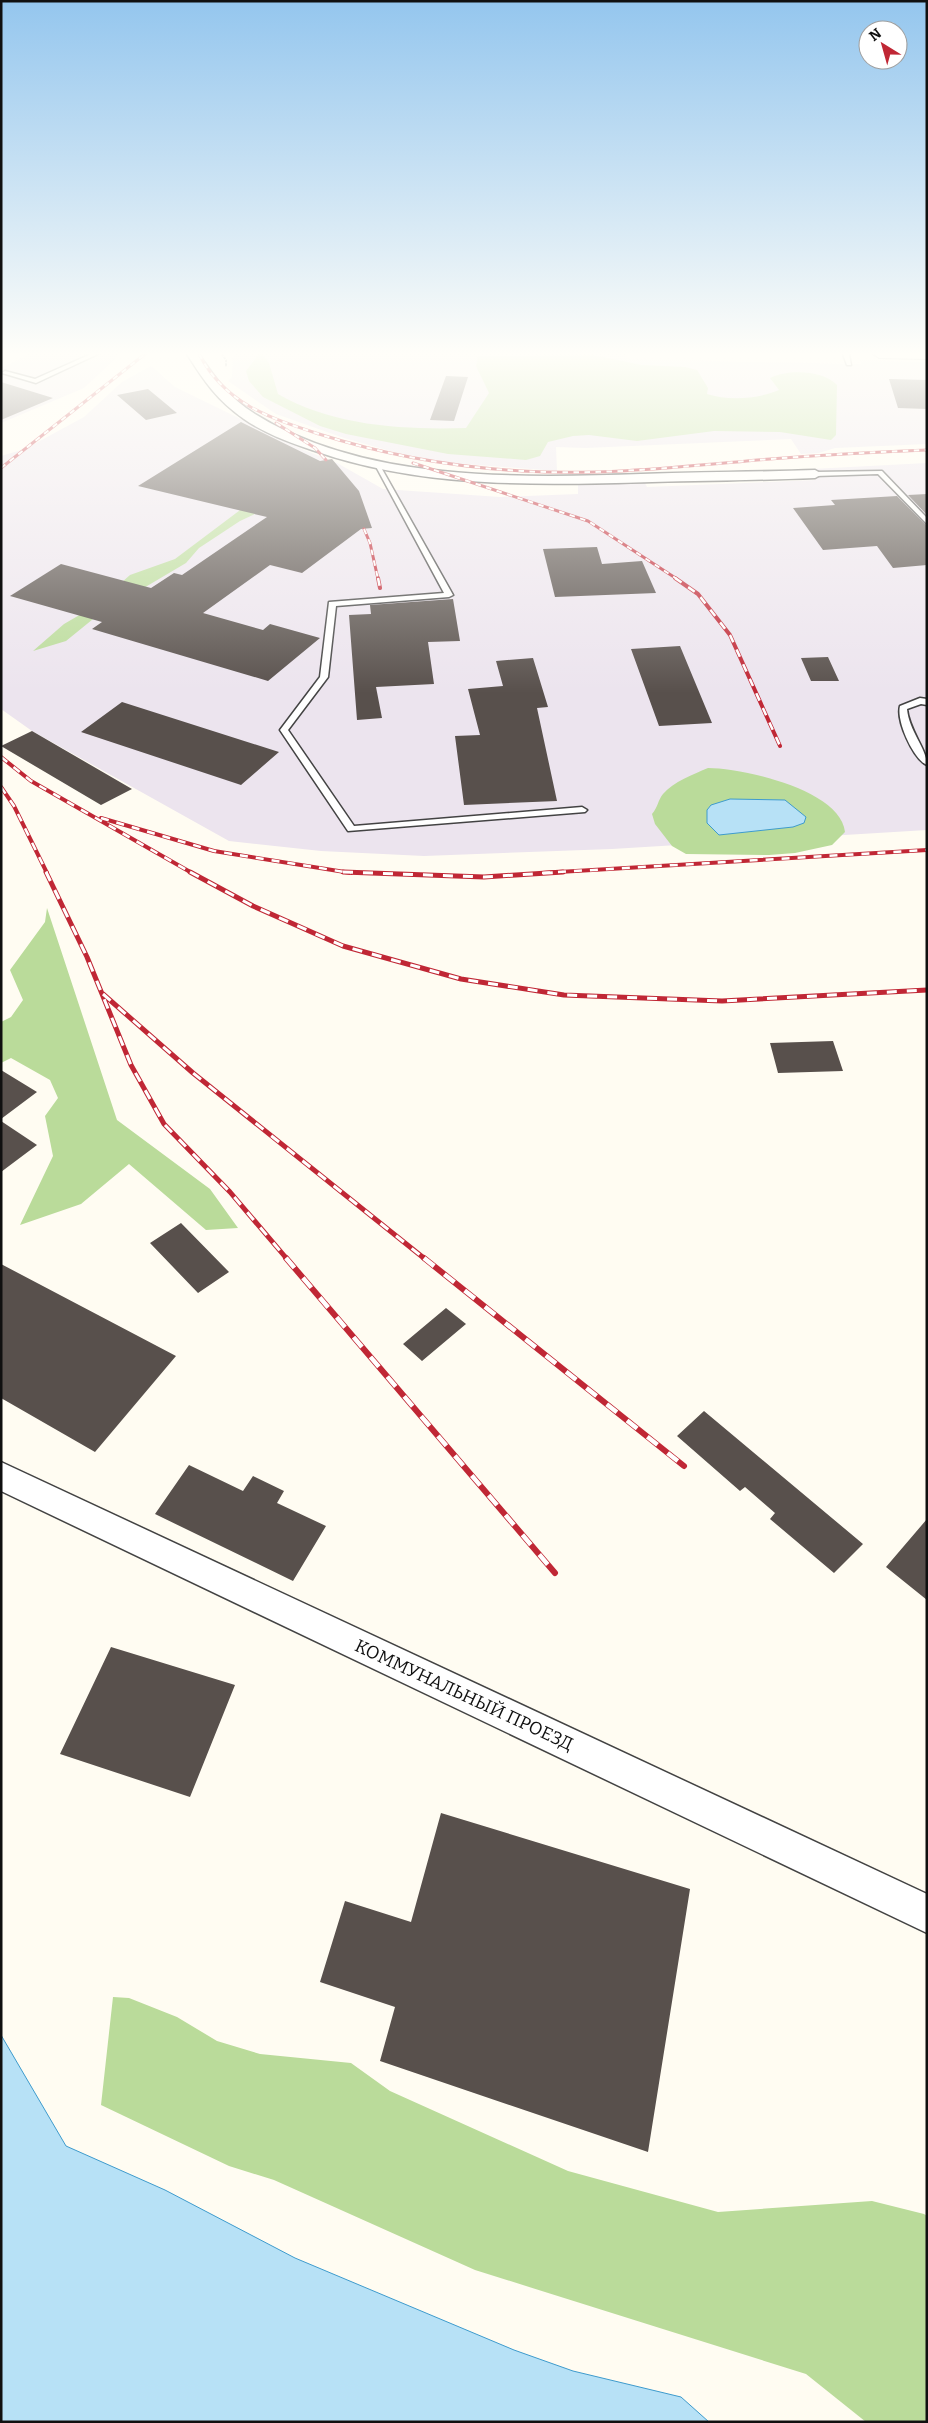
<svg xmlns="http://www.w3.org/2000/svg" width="928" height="2423" viewBox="0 0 928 2423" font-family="Bitter,serif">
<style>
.industrial{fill:#ece4ee}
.forest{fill:#badb9a}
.water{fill:#b7e1f6;stroke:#3e9bcd}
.building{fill:#58504c}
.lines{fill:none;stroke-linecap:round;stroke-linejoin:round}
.service-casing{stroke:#434343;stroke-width:3}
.minor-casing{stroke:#434343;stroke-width:3}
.tertiary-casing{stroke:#434343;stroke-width:2}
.path{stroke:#323232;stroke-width:2;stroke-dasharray:2.5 1;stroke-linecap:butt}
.service{fill:#fff;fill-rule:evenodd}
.minor{fill:#fff;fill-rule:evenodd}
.tertiary{fill:#fff;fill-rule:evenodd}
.rail-far3-casing{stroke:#c02735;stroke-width:3}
.rail-far2-casing{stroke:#c02735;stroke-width:4}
.rail-far1-casing{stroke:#c02735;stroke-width:5}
.rail-casing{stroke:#c02735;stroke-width:6}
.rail-far3{stroke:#fff;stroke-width:2;stroke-dasharray:5.5;stroke-linecap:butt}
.rail-far2{stroke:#fff;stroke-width:2.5;stroke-dasharray:8;stroke-linecap:butt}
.rail-far1{stroke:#fff;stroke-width:3;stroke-dasharray:10;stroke-linecap:butt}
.rail{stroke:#fff;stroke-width:4.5;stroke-dasharray:13;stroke-linecap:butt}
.labels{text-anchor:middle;stroke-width:5;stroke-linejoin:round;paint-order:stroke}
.near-street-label{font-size:18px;fill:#101010;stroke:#fff}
</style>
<rect width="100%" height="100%" fill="#fffcf2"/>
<!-- industrial -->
<path class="industrial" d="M29,354H118L116,358L84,388L1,423V368Z
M233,354H626L627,359L861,364L860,360L927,362V444L835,448L819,453L801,454L791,439L585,448L556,447L557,471L452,463L401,454L344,438L276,414L228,381L232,377Z
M151,366L175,387L304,450L337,463L383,489L500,497L578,494V485L644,481L647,487L816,480L812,469L927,463V830L612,849L424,856L321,851L229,841L32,731L1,709V456L25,449L84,417L122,382Z"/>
<!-- forest -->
<path class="forest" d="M259,354H262L269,363L278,394C333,426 404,430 466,428L489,393L476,366L478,356L593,355L642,365L685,367L697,370L708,388L707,394C728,401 758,399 779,390L770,378C788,369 823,370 837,385L836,435L831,440L780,432L714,431L637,441L589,435L573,436L548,442L540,456L526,460L448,454L346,434L320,426L263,397L249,381L246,371Z
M308,459L285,500L240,521L199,548L186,563L98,615L66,641L33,651L64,624L95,606L130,575L175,559Z
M708,768C743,768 841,790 845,832L832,845L795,853L769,855L686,854L672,846L655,824L652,814C658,807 658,800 663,794C673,782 694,774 708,768Z
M47,908L117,1120L210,1189L238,1228L206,1230L129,1164L81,1204L20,1225L53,1156L45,1116L58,1098L50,1080L11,1058L1,1063V1022L11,1017L23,1000L10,970L45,922Z
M113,1997L129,1998L177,2017L217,2041L260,2054L351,2063L390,2091L568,2171L718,2212L872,2201L924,2214L927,2216V2422H866L806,2374L475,2270L274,2180L229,2166L101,2105Z"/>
<!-- water -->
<path class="water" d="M730,799L785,800L806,817L804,823L793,827L719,835L707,823V810L711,805Z
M1,2035L66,2146L165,2190L295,2258L514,2350L573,2371L681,2397L709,2422H1Z"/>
<!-- building -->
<path class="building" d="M446,376L468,377L454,421L430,420Z
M889,379L927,380V409L898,408Z
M1,382L53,398L1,420Z
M148,389L177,413L146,420L117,395Z
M241,422L320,461L332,459L359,491L372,528L361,529L302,573L270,565L203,613L263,630L270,624L320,638L268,681L92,629L102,622L10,596L61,564L151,588L174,573L182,575L267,517L138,486Z
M927,494V515L908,495Z
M897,496L927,526V565L893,568L877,546L823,550L793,508L835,505L831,500Z
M597,547L602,564L642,561L656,593L555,597L543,549Z
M453,599L460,641L428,642L434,684L376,687L382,718L357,720L349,615L371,614L370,605Z
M680,646L712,723L659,726L631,649Z
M828,657L839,681H811L801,658Z
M533,658L548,707L537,708L557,801L464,805L455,736L480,735L468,689L503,686L496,661Z
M122,702L279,752L241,785L81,732Z
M32,731L63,749L132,789L101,805L1,746Z
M833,1041L843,1071L778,1073L770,1043Z
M1,1070L37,1092L1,1119Z
M1,1121L37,1145L1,1172Z
M181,1223L229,1272L198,1293L150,1243Z
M1,1264L176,1356L95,1452L1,1398Z
M446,1308L466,1324L422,1361L403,1344Z
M704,1411L863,1544L834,1573L770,1519L775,1513L745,1487L740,1491L677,1436Z
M189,1465L243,1491L253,1476L284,1491L277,1503L326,1526L293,1581L155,1514Z
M927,1519V1600L886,1567Z
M111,1647L235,1685L190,1797L60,1754Z
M441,1813L690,1889L648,2152L380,2061L395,2007L320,1982L345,1901L411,1922Z"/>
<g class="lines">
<!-- service casing -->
<g class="service-casing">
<path id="service" d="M91,354H98L36,383L2,373L5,371L35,379Z
M843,354H849L851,365H847Z
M373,461L378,462L453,595L449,597L336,606L328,677L288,730L354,826L582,807L587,810L585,812L348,831L280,730L320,677L329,602L444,593Z
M882,471L927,518V524L878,474L815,476L812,474L815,472Z
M920,698L927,699V705L921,704L907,709C909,731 927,749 927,765C913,759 896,720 900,706Z"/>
</g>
<!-- minor casing -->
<g class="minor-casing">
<path id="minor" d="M187,354H199C214,377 230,399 255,414C364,482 517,478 641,474C699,472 757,472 815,470L822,474L815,478C761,480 707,481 652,482C538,485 422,489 312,450C289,442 264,433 244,419C217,400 204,381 187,354Z
M1,1462L927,1894V1933L1,1491Z"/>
</g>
<!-- tertiary casing -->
<g class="tertiary-casing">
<path id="tertiary" d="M873,354H927V359L879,358Z"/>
</g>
<!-- path -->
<path class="path" d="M222,354L226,360V367"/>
<!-- service -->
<use href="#service" class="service"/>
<!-- minor -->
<use href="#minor" class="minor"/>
<!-- tertiary -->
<use href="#tertiary" class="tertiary"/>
<!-- rail-far3 casing -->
<g class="rail-far3-casing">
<path id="rail-far3" d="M199,354C225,404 270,418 319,434C385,455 453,467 522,471C605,476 688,466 770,459C822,455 875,452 927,450
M276,423L315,448L326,460
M413,463L588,521L677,579
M1,468L145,354
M364,529L370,543L378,579"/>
</g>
<!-- rail-far2 casing -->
<g class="rail-far2-casing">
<path id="rail-far2" d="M378,578L380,588
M675,578L698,594L730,635L780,746
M1,757L31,781L192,873
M1,787L14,806L47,873
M101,818L214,851L351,873
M542,873L927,850"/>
</g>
<!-- rail-far1 casing -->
<g class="rail-far1-casing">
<path id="rail-far1" d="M46,872L87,957L131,1065L164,1124L230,1192L287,1259
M190,872L253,906L343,946L461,979L564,995L722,1001L927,990
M343,872L484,877L563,872
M103,994L193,1073L425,1259"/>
</g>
<!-- rail casing -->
<g class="rail-casing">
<path id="rail" d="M286,1258L555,1573
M424,1258L684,1466"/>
</g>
<!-- rail-far3 -->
<use href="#rail-far3" class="rail-far3"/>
<!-- rail-far2 -->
<use href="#rail-far2" class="rail-far2"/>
<!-- rail-far1 -->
<use href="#rail-far1" class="rail-far1"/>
<!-- rail -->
<use href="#rail" class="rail"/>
</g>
<!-- sky -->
<linearGradient id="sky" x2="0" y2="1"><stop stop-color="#94c6ee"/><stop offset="0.51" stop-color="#fffef9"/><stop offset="1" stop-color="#fffef9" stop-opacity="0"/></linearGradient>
<rect width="928" height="693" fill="url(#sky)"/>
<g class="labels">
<!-- near-street labels -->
<g class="near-street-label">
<text transform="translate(464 1695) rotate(25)" y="6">КОММУНАЛЬНЫЙ ПРОЕЗД</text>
</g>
</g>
<!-- border -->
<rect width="928" height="2423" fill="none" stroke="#101010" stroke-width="5"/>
<!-- north arrow -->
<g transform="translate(883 45) rotate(323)"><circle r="24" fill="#ffffff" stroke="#9f9f9f"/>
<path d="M0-4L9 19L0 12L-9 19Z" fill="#c02735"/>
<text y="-8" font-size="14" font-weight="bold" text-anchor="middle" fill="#101010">N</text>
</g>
</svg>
